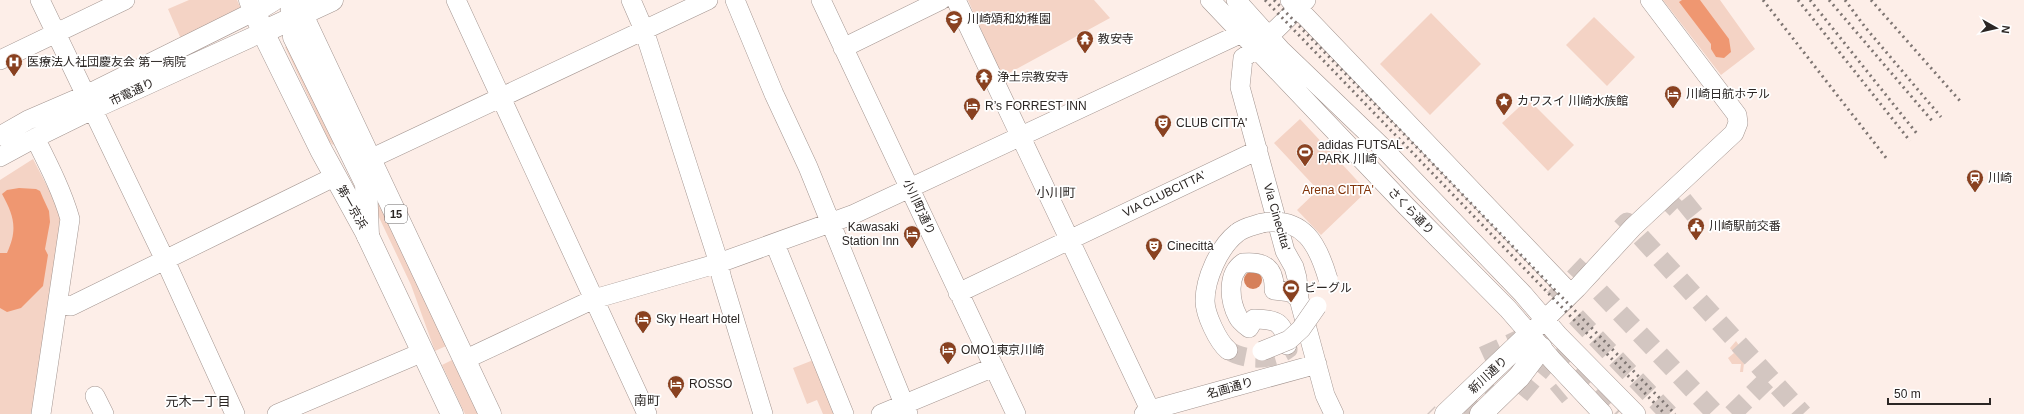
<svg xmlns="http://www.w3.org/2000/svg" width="2024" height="414" viewBox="0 0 2024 414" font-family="Arial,'Noto Sans JP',sans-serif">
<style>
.green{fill:#f4d3c5}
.forest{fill:#ef9771}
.water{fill:#d6805a}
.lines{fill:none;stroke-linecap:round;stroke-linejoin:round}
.minor-tunnel{stroke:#d3c6c1;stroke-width:19;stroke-dasharray:19 10;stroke-linecap:butt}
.minor-casing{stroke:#a39590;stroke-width:20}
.major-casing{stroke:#a39590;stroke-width:23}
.highway-casing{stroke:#a39590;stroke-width:23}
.minor{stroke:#fff;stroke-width:19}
.major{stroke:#fff;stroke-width:22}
.highway{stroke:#fff;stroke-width:22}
.rail{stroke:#7e7572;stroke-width:3;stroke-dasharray:2 4;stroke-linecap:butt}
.minor-bridge-casing{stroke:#a39590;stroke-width:20;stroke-linecap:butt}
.minor-bridge{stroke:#fff;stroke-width:19}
.labels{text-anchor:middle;stroke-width:3.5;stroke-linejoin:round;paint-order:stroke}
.shield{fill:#fff;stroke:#6b6766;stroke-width:1}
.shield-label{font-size:11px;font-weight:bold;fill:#2b2624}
.poi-label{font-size:12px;fill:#2b2624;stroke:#fff;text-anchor:start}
.street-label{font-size:12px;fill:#2b2624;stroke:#fff}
.park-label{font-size:12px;fill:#813207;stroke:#fff}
.neighbourhood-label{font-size:13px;fill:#2b2624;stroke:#fff}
</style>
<rect width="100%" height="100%" fill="#fdeee8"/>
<!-- green -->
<path class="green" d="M189,0H237L242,11L181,39L168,9Z
M968,0H1094L1110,18L1009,73H1000Z
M1663,0H1720L1755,49L1721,75Z
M1431,13L1481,64L1430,115L1380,64Z
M1594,17L1635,57L1607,86L1566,45Z
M291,44L335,144L333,145L329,141L285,47Z
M300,50H307L446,346L435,351L411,285Z
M1528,99L1574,145L1548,171L1502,123Z
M1300,119L1367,191L1321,235L1297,210L1318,190L1274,143Z
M33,159L62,215L33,414H0V180Z
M1736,341L1745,354L1743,372H1740L1741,364H1732L1728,358L1734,353L1730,348Z
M816,359L838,414H823L817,400L807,404L793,368Z
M452,360L478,414H465L442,365Z"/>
<!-- forest -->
<path class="forest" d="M1682,0H1700L1729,39L1731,52L1724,58L1716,57L1711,49V44L1679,2Z
M19,188L36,189L40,191L43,198L49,211L50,222L45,249L48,255L43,286L21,308L7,312L0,308V253H7C18,229 14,216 2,194L7,190Z"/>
<!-- water -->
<path class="water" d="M1244 280a9 9 0 1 1 18 0a9 9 0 1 1-18 0Z"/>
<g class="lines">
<!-- minor-tunnel -->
<path class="minor-tunnel" d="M1663,209L1678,194L1695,215
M1621,228L1627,222L1803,414
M1580,271L1716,414
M1556,296L1669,414
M1554,299L1593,258
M1534,330L1617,414
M1228,350C1244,361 1272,361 1288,349L1287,345
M1483,356L1522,338
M1520,395L1557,351
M1556,396L1562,391
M1428,413L1429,414
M1464,414L1492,383
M1732,414L1770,377"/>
<!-- minor casing -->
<g class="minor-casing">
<path id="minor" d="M40,0L165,260L235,414
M456,0L647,414
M631,0L644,30L716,254L722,279L763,414
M735,0L774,94L808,167L908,414
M821,0L1016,414
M956,0L1152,414
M1210,0L1406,206L1508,309L1553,361L1603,414
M1236,0L1281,50L1378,143L1523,294L1558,335L1636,414
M1290,0L1571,294
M1306,0L1257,48L1243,58L1240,87L1285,251L1294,267L1297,278L1299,299L1325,395L1334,414
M843,48L941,0
M0,60L125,0
M0,136L28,120L86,95L255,11
M35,138C48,164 62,191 70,219L41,414
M0,157L35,138L92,110L263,32
M370,159L708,0
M775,244L844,414
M958,293L1258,150
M58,304L71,306L334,177
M1535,329L1577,288L1633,227L1734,133L1738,123L1737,115L1650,0
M1287,345C1284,322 1276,319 1254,319L1249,328C1245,325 1240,321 1238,317C1229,300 1227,274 1243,263C1264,261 1275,268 1274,290L1291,292L1299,299
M1228,350C1218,342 1205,314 1205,301C1205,279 1219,247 1237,233C1244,227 1253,226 1262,223
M464,360L594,299L719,263L852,215L1242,33
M95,396L104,414
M277,414L423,352
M881,414L994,367
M1144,414L1158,408L1317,364"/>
</g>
<!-- major casing -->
<g class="major-casing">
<path id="major" d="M291,0L294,37L366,184L368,236
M255,11L273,0
M263,32L332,0
M1446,414L1529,335
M1481,414L1519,377L1541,348"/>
</g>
<!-- highway casing -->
<g class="highway-casing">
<path id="highway" d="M250,0L263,32L321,150L366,232L452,414
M295,0L490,414"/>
</g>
<!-- minor -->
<use href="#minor" class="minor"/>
<!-- major -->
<use href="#major" class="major"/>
<!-- highway -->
<use href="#highway" class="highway"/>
<!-- rail -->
<path class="rail" d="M1265,0L1665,414
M1274,0L1675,414
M1763,0L1887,159
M1798,0L1910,141
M1810,0L1918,135
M1829,0L1934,123
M1845,0L1865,27L1941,117
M1871,0L1961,102"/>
<!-- minor-bridge casing -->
<g class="minor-bridge-casing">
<path id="minor-bridge" d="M1262,223C1304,216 1318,245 1328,279
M1262,351L1289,340L1301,329L1317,306"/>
</g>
<!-- minor-bridge -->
<use href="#minor-bridge" class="minor-bridge"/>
</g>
<!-- icons -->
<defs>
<g id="school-pin" transform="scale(0.9)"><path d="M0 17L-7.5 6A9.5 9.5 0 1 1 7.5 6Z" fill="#894120" stroke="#fff"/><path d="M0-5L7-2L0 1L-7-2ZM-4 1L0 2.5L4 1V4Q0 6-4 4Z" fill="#fff"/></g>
<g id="temple-pin" transform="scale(0.9)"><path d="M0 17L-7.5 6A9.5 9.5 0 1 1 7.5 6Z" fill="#894120" stroke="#fff"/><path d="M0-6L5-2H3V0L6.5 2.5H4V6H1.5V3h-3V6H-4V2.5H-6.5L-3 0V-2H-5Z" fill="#fff"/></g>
<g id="hospital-pin" transform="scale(0.9)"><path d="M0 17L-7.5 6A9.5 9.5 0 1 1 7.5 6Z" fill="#894120" stroke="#fff"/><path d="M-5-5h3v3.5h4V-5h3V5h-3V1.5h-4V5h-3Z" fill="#fff"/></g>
<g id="hotel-pin" transform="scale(0.9)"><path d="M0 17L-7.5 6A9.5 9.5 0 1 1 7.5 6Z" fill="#894120" stroke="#fff"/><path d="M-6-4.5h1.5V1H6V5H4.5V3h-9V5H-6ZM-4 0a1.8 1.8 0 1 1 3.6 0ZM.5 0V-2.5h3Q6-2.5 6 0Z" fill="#fff"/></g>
<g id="sight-pin" transform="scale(0.9)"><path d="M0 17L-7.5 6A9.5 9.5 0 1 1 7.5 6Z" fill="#894120" stroke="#fff"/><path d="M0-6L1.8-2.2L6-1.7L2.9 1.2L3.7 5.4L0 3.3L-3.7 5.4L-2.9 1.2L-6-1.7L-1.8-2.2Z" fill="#fff"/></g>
<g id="theatre-pin" transform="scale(0.9)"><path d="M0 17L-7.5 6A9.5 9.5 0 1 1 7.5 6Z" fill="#894120" stroke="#fff"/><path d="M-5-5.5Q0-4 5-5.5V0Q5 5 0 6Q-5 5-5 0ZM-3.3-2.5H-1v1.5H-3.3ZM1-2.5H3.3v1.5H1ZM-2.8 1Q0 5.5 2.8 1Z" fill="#fff"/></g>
<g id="stadium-pin" transform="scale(0.9)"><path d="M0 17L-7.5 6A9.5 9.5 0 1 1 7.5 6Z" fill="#894120" stroke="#fff"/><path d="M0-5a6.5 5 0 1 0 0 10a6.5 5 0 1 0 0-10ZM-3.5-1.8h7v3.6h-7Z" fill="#fff"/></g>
<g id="station-pin" transform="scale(0.9)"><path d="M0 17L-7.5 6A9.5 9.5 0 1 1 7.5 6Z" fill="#894120" stroke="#fff"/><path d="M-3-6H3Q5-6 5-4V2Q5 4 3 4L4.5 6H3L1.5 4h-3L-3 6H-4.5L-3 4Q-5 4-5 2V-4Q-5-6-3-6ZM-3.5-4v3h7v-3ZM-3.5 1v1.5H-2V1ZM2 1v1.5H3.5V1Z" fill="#fff"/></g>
<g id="civic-pin" transform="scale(0.9)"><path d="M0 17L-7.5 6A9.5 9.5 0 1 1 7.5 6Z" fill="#894120" stroke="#fff"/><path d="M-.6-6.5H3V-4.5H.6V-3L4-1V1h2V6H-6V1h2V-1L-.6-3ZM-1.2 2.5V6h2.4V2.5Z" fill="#fff"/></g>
</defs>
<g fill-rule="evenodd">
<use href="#school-pin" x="954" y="19"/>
<use href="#temple-pin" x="1085" y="39"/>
<use href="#hospital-pin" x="14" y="62"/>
<use href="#temple-pin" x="984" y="77"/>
<use href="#hotel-pin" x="1673" y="94"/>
<use href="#sight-pin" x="1504" y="101"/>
<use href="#hotel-pin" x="972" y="106"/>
<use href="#theatre-pin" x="1163" y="123"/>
<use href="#stadium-pin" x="1305" y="152"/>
<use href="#station-pin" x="1975" y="178"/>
<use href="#civic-pin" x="1696" y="226"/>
<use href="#hotel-pin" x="912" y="234"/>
<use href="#theatre-pin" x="1154" y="246"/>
<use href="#stadium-pin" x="1291" y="288"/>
<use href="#hotel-pin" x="643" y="319"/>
<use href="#hotel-pin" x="948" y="350"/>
<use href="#hotel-pin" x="676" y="384"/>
</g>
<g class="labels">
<!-- shield labels -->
<rect class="shield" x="385" y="205" width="22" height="18" rx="3"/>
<g class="shield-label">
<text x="396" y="218">15</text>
</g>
<!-- poi labels -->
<g class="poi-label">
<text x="967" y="23">川崎頌和幼稚園</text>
<text x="1098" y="43">教安寺</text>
<text x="27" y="66">医療法人社団慶友会 第一病院</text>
<text x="997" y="81">浄土宗教安寺</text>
<text x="1686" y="98">川崎日航ホテル</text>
<text x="1517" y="105">カワスイ 川崎水族館</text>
<text x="985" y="110">R’s FORREST INN</text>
<text x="1176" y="127">CLUB CITTA'</text>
<text x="1318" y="149">adidas FUTSAL<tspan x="1318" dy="14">PARK 川崎</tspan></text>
<text x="1988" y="182">川崎</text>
<text x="1709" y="230">川崎駅前交番</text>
<text x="899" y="231" text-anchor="end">Kawasaki<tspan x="899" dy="14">Station Inn</tspan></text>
<text x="1167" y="250">Cinecittà</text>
<text x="1304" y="292">ビーグル</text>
<text x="656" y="323">Sky Heart Hotel</text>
<text x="961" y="354">OMO1東京川崎</text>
<text x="689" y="388">ROSSO</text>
</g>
<!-- street labels -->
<g class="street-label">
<text transform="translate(132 92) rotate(-25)" y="4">市電通り</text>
<text transform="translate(1164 194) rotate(-26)" y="4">VIA CLUBCITTA'</text>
<text transform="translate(352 207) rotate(60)" y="4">第一京浜</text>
<text transform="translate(919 207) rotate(65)" y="4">小川町通り</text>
<text transform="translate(1411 211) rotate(46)" y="4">さくら通り</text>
<text transform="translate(1277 217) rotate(74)" y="4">Via Cinecitta'</text>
<text transform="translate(1488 375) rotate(-43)" y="4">新川通り</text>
<text transform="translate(1230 388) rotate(-16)" y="4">名画通り</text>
</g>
<!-- park labels -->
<g class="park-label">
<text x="1338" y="194">Arena CITTA'</text>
</g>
<!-- neighbourhood labels -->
<g class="neighbourhood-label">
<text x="1056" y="197">小川町</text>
<text x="647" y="405">南町</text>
<text x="198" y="406">元木一丁目</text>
</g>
</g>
<!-- north arrow -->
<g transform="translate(1996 28) rotate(98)" stroke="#ffffff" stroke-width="3" paint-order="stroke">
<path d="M0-3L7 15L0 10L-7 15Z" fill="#2b2624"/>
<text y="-6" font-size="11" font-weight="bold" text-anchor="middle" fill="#2b2624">N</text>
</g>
<!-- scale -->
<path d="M1888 398v6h102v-6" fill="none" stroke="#2b2624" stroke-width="2"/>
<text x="1894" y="398" font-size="12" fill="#2b2624" stroke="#ffffff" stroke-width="3" paint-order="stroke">50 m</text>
</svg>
